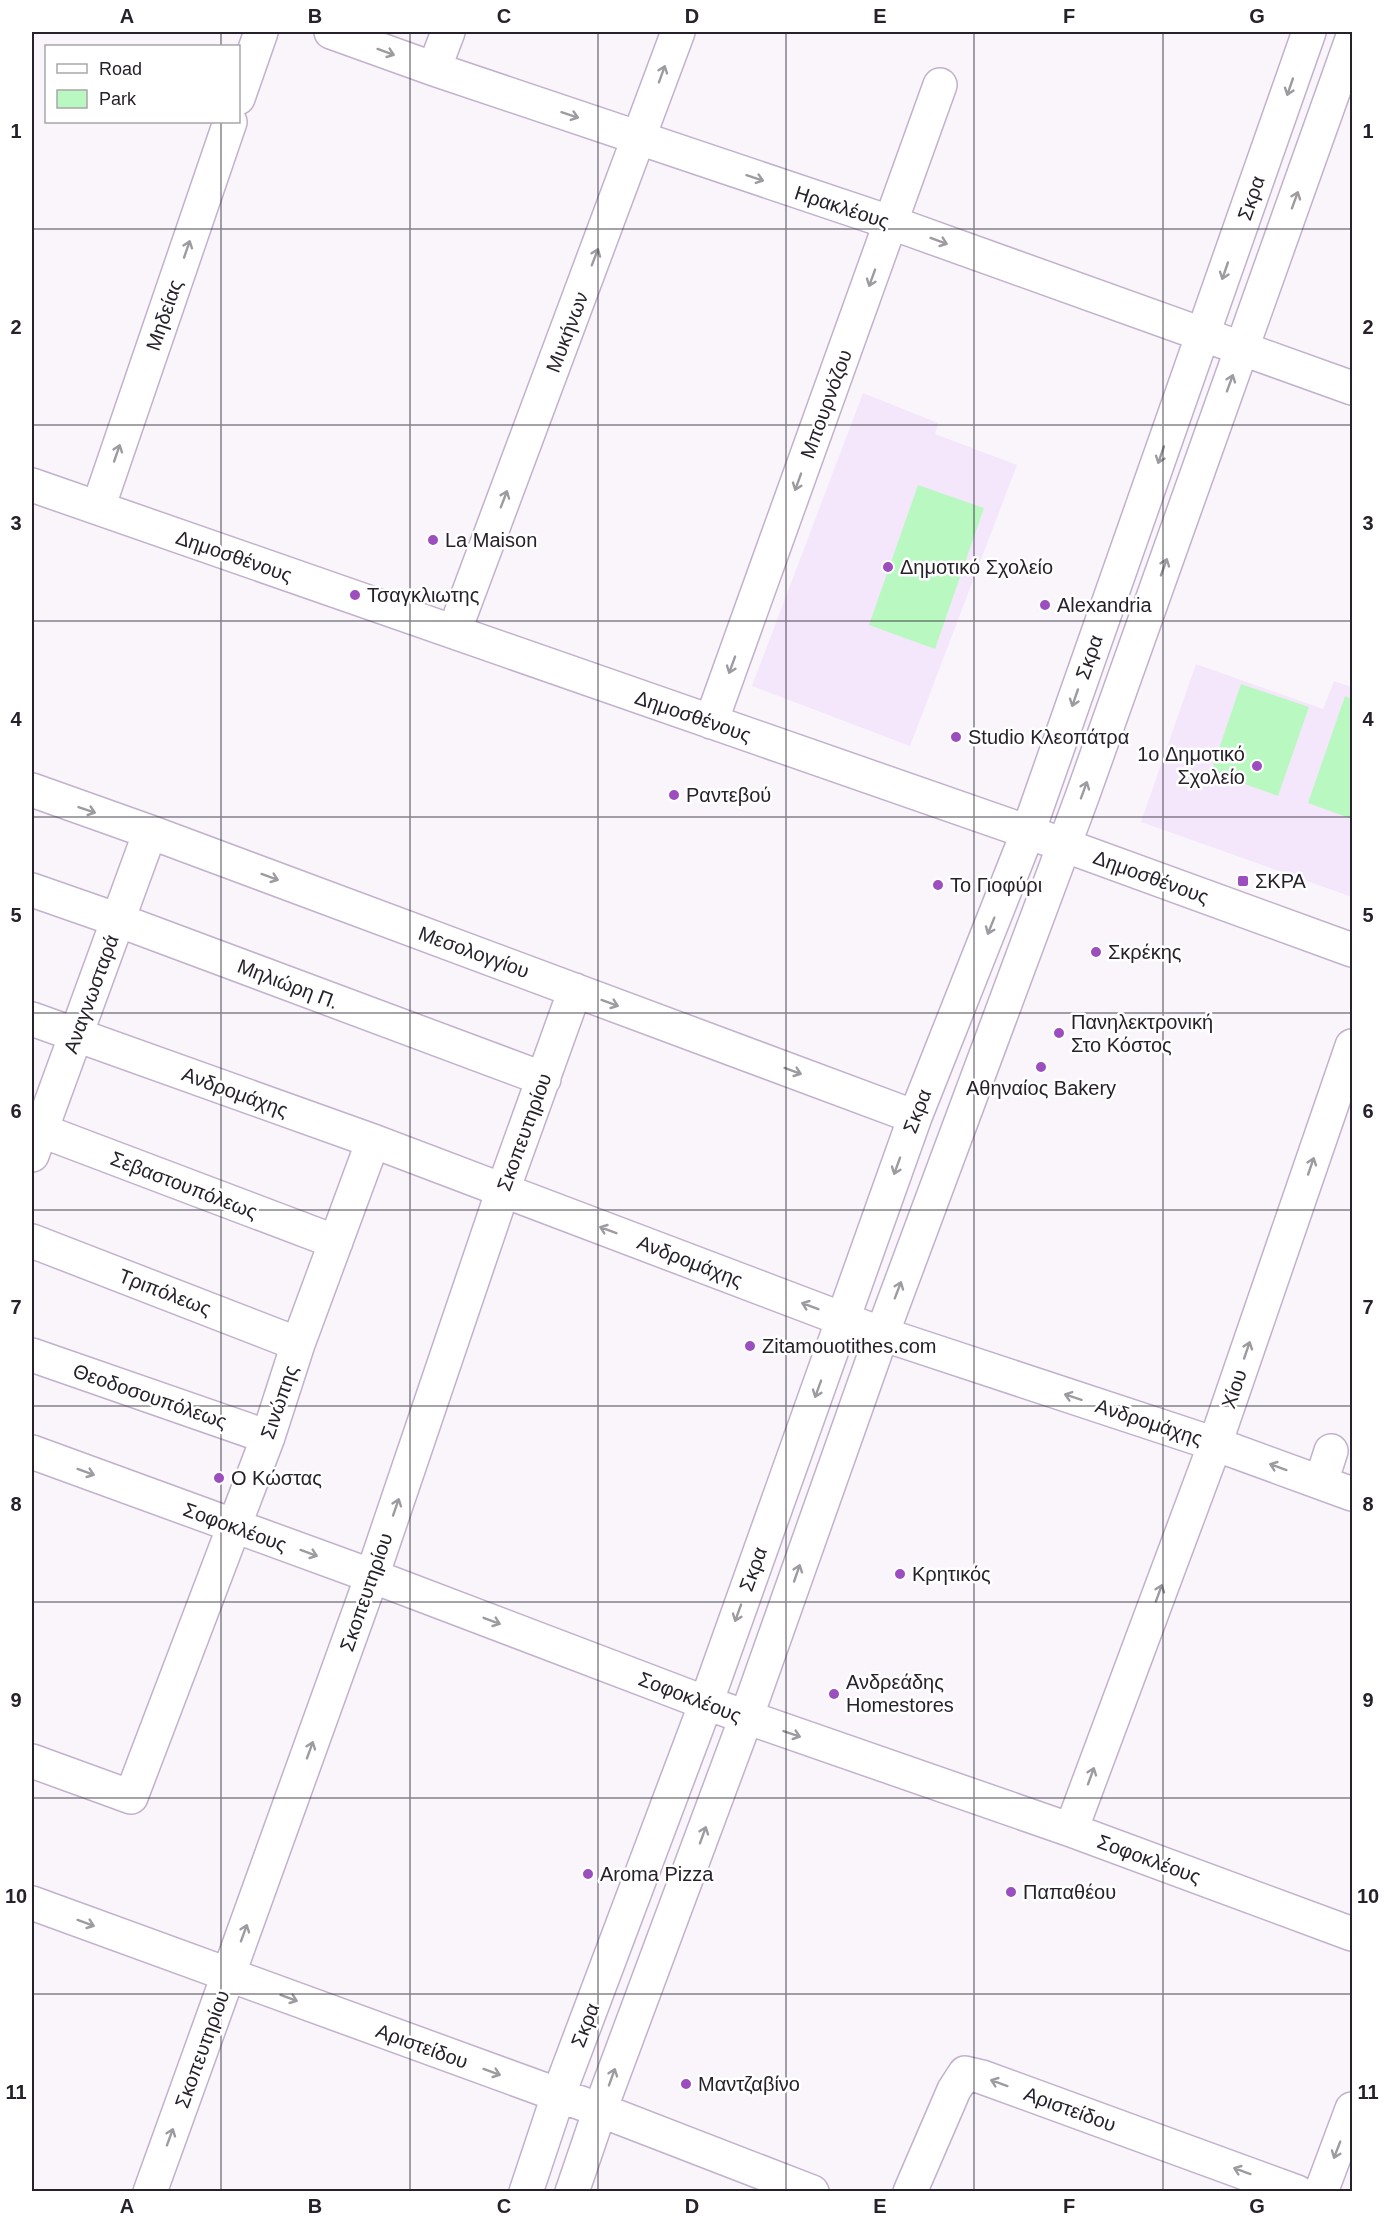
<svg xmlns="http://www.w3.org/2000/svg" width="1384" height="2223" viewBox="0 0 1384 2223" font-family="Helvetica,sans-serif">
<style>
.education{fill:#f5e7fb}
.green{fill:#baf8c1}
.lines{fill:none;stroke-linecap:round;stroke-linejoin:round}
.minor-casing{stroke:#c2b1cd;stroke-width:36}
.minor{stroke:#fff;stroke-width:33}
.oneway{stroke:#9e9ba0}
.grid{fill:none;stroke:#27212b;stroke-width:1.5;stroke-opacity:0.55}
.poi-dot{fill:#9c4dbe;stroke:#fff;stroke-width:2}
.labels{text-anchor:middle;stroke-width:5;stroke-linejoin:round;paint-order:stroke}
.street-label{font-size:20px;fill:#27212b;stroke:#fff}
.poi-label{font-size:20px;fill:#27212b;stroke:#fff;text-anchor:start}
.neatline{fill:none;stroke:#27212b;stroke-width:2}
.grid-label{font-size:20px;text-anchor:middle;font-weight:bold;fill:#27212b}
</style>
<rect width="100%" height="100%" fill="#f9f5fb"/>
<!-- education -->
<path class="education" d="M863,393L938,423L935,434L1017,465L910,746L752,686Z
M1196,664L1323,709L1334,681L1352,687V897L1141,822Z"/>
<!-- green -->
<path class="green" d="M918,485L984,508L935,649L869,625Z
M1241,684L1309,707L1278,796L1211,772Z
M1345,696L1352,699V819L1308,803Z"/>
<g class="lines">
<!-- minor casing -->
<g class="minor-casing">
<path id="minor" d="M331,32L434,69L892,223L1352,388
M434,69L448,32
M238,98L261,32
M32,485L1028,832L1352,950
M98,508L230,122
M454,632L678,32
M711,722L940,85
M32,790L150,832L915,1117
M32,890L118,920L544,1079
M32,1019L373,1141L882,1334L1215,1444L1352,1494
M32,1127L336,1242
M32,1155L150,832
M32,1241L298,1344
M32,1355L268,1437
M32,1452L372,1576L706,1703L1071,1830L1352,1934
M1321,1482L1331,1451
M32,1761L131,1797L268,1437L298,1344L373,1141
M1071,1830L1215,1444L1352,1046
M32,1903L600,2110L812,2192
M150,2192L372,1576L503,1190L575,990
M526,2192L558,2096L706,1703L915,1117L1028,832L1309,32
M572,2192L600,2110L746,1718L882,1334L1082,797L1352,39
M910,2192L954,2090L965,2073L982,2077L1297,2192
M1321,2192L1352,2109"/>
</g>
<!-- minor -->
<use href="#minor" class="minor"/>
</g>
<!-- one-way arrows -->
<defs><path id="oneway-shaft" d="M-6 0H5M1.5-3L5.5 0L1.5 3" fill="none" stroke-width="1.6" stroke-linecap="round" stroke-linejoin="round" transform="scale(1.5)"/></defs>
<g class="oneway">
<use href="#oneway-shaft" transform="translate(386 52) rotate(20)"/>
<use href="#oneway-shaft" transform="translate(662 74) rotate(-70)"/>
<use href="#oneway-shaft" transform="translate(1290 87) rotate(109)"/>
<use href="#oneway-shaft" transform="translate(570 115) rotate(18)"/>
<use href="#oneway-shaft" transform="translate(755 178) rotate(18)"/>
<use href="#oneway-shaft" transform="translate(1295 200) rotate(-70)"/>
<use href="#oneway-shaft" transform="translate(939 241) rotate(20)"/>
<use href="#oneway-shaft" transform="translate(187 249) rotate(-71)"/>
<use href="#oneway-shaft" transform="translate(595 257) rotate(-69)"/>
<use href="#oneway-shaft" transform="translate(1225 271) rotate(109)"/>
<use href="#oneway-shaft" transform="translate(872 278) rotate(110)"/>
<use href="#oneway-shaft" transform="translate(1230 383) rotate(-70)"/>
<use href="#oneway-shaft" transform="translate(117 453) rotate(-71)"/>
<use href="#oneway-shaft" transform="translate(1161 455) rotate(109)"/>
<use href="#oneway-shaft" transform="translate(798 482) rotate(110)"/>
<use href="#oneway-shaft" transform="translate(504 499) rotate(-69)"/>
<use href="#oneway-shaft" transform="translate(1164 567) rotate(-70)"/>
<use href="#oneway-shaft" transform="translate(732 665) rotate(110)"/>
<use href="#oneway-shaft" transform="translate(1075 698) rotate(109)"/>
<use href="#oneway-shaft" transform="translate(1084 790) rotate(-70)"/>
<use href="#oneway-shaft" transform="translate(87 810) rotate(19)"/>
<use href="#oneway-shaft" transform="translate(270 877) rotate(20)"/>
<use href="#oneway-shaft" transform="translate(991 926) rotate(112)"/>
<use href="#oneway-shaft" transform="translate(610 1003) rotate(20)"/>
<use href="#oneway-shaft" transform="translate(793 1071) rotate(20)"/>
<use href="#oneway-shaft" transform="translate(897 1166) rotate(110)"/>
<use href="#oneway-shaft" transform="translate(1311 1166) rotate(-71)"/>
<use href="#oneway-shaft" transform="translate(608 1230) rotate(-159)"/>
<use href="#oneway-shaft" transform="translate(898 1290) rotate(-69)"/>
<use href="#oneway-shaft" transform="translate(810 1306) rotate(-159)"/>
<use href="#oneway-shaft" transform="translate(1247 1350) rotate(-71)"/>
<use href="#oneway-shaft" transform="translate(818 1389) rotate(110)"/>
<use href="#oneway-shaft" transform="translate(1073 1397) rotate(-162)"/>
<use href="#oneway-shaft" transform="translate(1278 1467) rotate(-160)"/>
<use href="#oneway-shaft" transform="translate(86 1472) rotate(20)"/>
<use href="#oneway-shaft" transform="translate(396 1507) rotate(-71)"/>
<use href="#oneway-shaft" transform="translate(309 1553) rotate(20)"/>
<use href="#oneway-shaft" transform="translate(797 1573) rotate(-71)"/>
<use href="#oneway-shaft" transform="translate(1159 1593) rotate(-70)"/>
<use href="#oneway-shaft" transform="translate(738 1613) rotate(110)"/>
<use href="#oneway-shaft" transform="translate(492 1621) rotate(21)"/>
<use href="#oneway-shaft" transform="translate(792 1734) rotate(19)"/>
<use href="#oneway-shaft" transform="translate(310 1750) rotate(-70)"/>
<use href="#oneway-shaft" transform="translate(1091 1776) rotate(-70)"/>
<use href="#oneway-shaft" transform="translate(703 1835) rotate(-70)"/>
<use href="#oneway-shaft" transform="translate(86 1923) rotate(20)"/>
<use href="#oneway-shaft" transform="translate(244 1933) rotate(-70)"/>
<use href="#oneway-shaft" transform="translate(289 1998) rotate(20)"/>
<use href="#oneway-shaft" transform="translate(492 2072) rotate(20)"/>
<use href="#oneway-shaft" transform="translate(612 2077) rotate(-70)"/>
<use href="#oneway-shaft" transform="translate(999 2083) rotate(-160)"/>
<use href="#oneway-shaft" transform="translate(170 2137) rotate(-70)"/>
<use href="#oneway-shaft" transform="translate(1337 2150) rotate(111)"/>
<use href="#oneway-shaft" transform="translate(1242 2171) rotate(-160)"/>
</g>
<!-- grid -->
<path class="grid" d="M221,32V46M410,32V2192M598,32V2192M786,32V2192M974,32V2192M1163,32V2192M221,122V2192M32,229H1352M32,425H1352M32,621H1352M32,817H1352M32,1013H1352M32,1210H1352M32,1406H1352M32,1602H1352M32,1798H1352M32,1994H1352"/>
<!-- markers -->
<g class="poi-dot">
<circle cx="433" cy="540" r="6"/>
<circle cx="888" cy="567" r="6"/>
<circle cx="355" cy="595" r="6"/>
<circle cx="1045" cy="605" r="6"/>
<circle cx="956" cy="737" r="6"/>
<circle cx="1257" cy="766" r="6"/>
<circle cx="674" cy="795" r="6"/>
<rect x="1237" y="875" width="12" height="12" rx="3"/>
<circle cx="938" cy="885" r="6"/>
<circle cx="1096" cy="952" r="6"/>
<circle cx="1059" cy="1033" r="6"/>
<circle cx="1041" cy="1067" r="6"/>
<circle cx="750" cy="1346" r="6"/>
<circle cx="219" cy="1478" r="6"/>
<circle cx="900" cy="1574" r="6"/>
<circle cx="834" cy="1694" r="6"/>
<circle cx="588" cy="1874" r="6"/>
<circle cx="1011" cy="1892" r="6"/>
<circle cx="686" cy="2084" r="6"/>
</g>
<g class="labels">
<!-- street labels -->
<g class="street-label">
<text transform="translate(1251 198) rotate(-71)" y="7">Σκρα</text>
<text transform="translate(842 207) rotate(18)" y="7">Ηρακλέους</text>
<text transform="translate(164 315) rotate(-71)" y="7">Μηδείας</text>
<text transform="translate(567 332) rotate(-69)" y="7">Μυκήνων</text>
<text transform="translate(826 404) rotate(-70)" y="7">Μπουρνόζου</text>
<text transform="translate(234 556) rotate(19)" y="7">Δημοσθένους</text>
<text transform="translate(1089 657) rotate(-71)" y="7">Σκρα</text>
<text transform="translate(693 716) rotate(19)" y="7">Δημοσθένους</text>
<text transform="translate(1151 877) rotate(20)" y="7">Δημοσθένους</text>
<text transform="translate(474 952) rotate(20)" y="7">Μεσολογγίου</text>
<text transform="translate(288 984) rotate(21)" y="7">Μηλιώρη Π.</text>
<text transform="translate(91 994) rotate(-70)" y="7">Αναγνωσταρά</text>
<text transform="translate(235 1092) rotate(20)" y="7">Ανδρομάχης</text>
<text transform="translate(917 1111) rotate(-69)" y="7">Σκρα</text>
<text transform="translate(524 1132) rotate(-70)" y="7">Σκοπευτηρίου</text>
<text transform="translate(184 1185) rotate(21)" y="7">Σεβαστουπόλεως</text>
<text transform="translate(690 1261) rotate(21)" y="7">Ανδρομάχης</text>
<text transform="translate(165 1292) rotate(21)" y="7">Τριπόλεως</text>
<text transform="translate(1234 1389) rotate(-71)" y="7">Χίου</text>
<text transform="translate(150 1396) rotate(19)" y="7">Θεοδοσουπόλεως</text>
<text transform="translate(279 1402) rotate(-71)" y="7">Σινώπης</text>
<text transform="translate(1149 1422) rotate(18)" y="7">Ανδρομάχης</text>
<text transform="translate(235 1527) rotate(20)" y="7">Σοφοκλέους</text>
<text transform="translate(753 1569) rotate(-70)" y="7">Σκρα</text>
<text transform="translate(366 1592) rotate(-71)" y="7">Σκοπευτηρίου</text>
<text transform="translate(690 1697) rotate(21)" y="7">Σοφοκλέους</text>
<text transform="translate(1149 1859) rotate(20)" y="7">Σοφοκλέους</text>
<text transform="translate(585 2025) rotate(-69)" y="7">Σκρα</text>
<text transform="translate(422 2046) rotate(20)" y="7">Αριστείδου</text>
<text transform="translate(202 2049) rotate(-70)" y="7">Σκοπευτηρίου</text>
<text transform="translate(1070 2109) rotate(20)" y="7">Αριστείδου</text>
</g>
<!-- poi labels -->
<g class="poi-label">
<text x="445" y="547">La Maison</text>
<text x="900" y="574">Δημοτικό Σχολείο</text>
<text x="367" y="602">Τσαγκλιωτης</text>
<text x="1057" y="612">Alexandria</text>
<text x="968" y="744">Studio Κλεοπάτρα</text>
<text x="1245" y="761" text-anchor="end">1o Δημοτικό<tspan x="1245" dy="23">Σχολείο</tspan></text>
<text x="686" y="802">Ραντεβού</text>
<text x="1255" y="888">ΣΚΡΑ</text>
<text x="950" y="892">Το Γιοφύρι</text>
<text x="1108" y="959">Σκρέκης</text>
<text x="1071" y="1029">Πανηλεκτρονική<tspan x="1071" dy="23">Στο Κόστος</tspan></text>
<text x="1041" y="1095" text-anchor="middle">Αθηναίος Bakery</text>
<text x="762" y="1353">Zitamouotithes.com</text>
<text x="231" y="1485">Ο Κώστας</text>
<text x="912" y="1581">Κρητικός</text>
<text x="846" y="1689">Ανδρεάδης<tspan x="846" dy="23">Homestores</tspan></text>
<text x="600" y="1881">Aroma Pizza</text>
<text x="1023" y="1899">Παπαθέου</text>
<text x="698" y="2091">Μαντζαβίνο</text>
</g>
</g>
<!-- border -->
<rect width="1384" height="2223" fill="none" stroke="#ffffff" stroke-width="66"/>
<!-- legend -->
<rect x="45" y="45" width="195" height="78" fill="#ffffff" stroke="#a9a6aa" stroke-width="1.5"/>
<rect x="57" y="64" width="30" height="9" fill="#ffffff" stroke="#a9a6aa" stroke-width="1.5"/>
<text x="99" y="75" font-size="18" fill="#27212b">Road</text>
<rect x="57" y="90" width="30" height="18" fill="#baf8c1" stroke="#a9a6aa" stroke-width="1.5"/>
<text x="99" y="105" font-size="18" fill="#27212b">Park</text>
<rect x="33" y="33" width="1318" height="2157" class="neatline"/>
<g class="grid-label">
<text x="127" y="23">A</text>
<text x="315" y="23">B</text>
<text x="504" y="23">C</text>
<text x="692" y="23">D</text>
<text x="880" y="23">E</text>
<text x="1069" y="23">F</text>
<text x="1257" y="23">G</text>
<text x="16" y="138">1</text>
<text x="1368" y="138">1</text>
<text x="16" y="334">2</text>
<text x="1368" y="334">2</text>
<text x="16" y="530">3</text>
<text x="1368" y="530">3</text>
<text x="16" y="726">4</text>
<text x="1368" y="726">4</text>
<text x="16" y="922">5</text>
<text x="1368" y="922">5</text>
<text x="16" y="1118">6</text>
<text x="1368" y="1118">6</text>
<text x="16" y="1314">7</text>
<text x="1368" y="1314">7</text>
<text x="16" y="1511">8</text>
<text x="1368" y="1511">8</text>
<text x="16" y="1707">9</text>
<text x="1368" y="1707">9</text>
<text x="16" y="1903">10</text>
<text x="1368" y="1903">10</text>
<text x="16" y="2099">11</text>
<text x="1368" y="2099">11</text>
<text x="127" y="2213">A</text>
<text x="315" y="2213">B</text>
<text x="504" y="2213">C</text>
<text x="692" y="2213">D</text>
<text x="880" y="2213">E</text>
<text x="1069" y="2213">F</text>
<text x="1257" y="2213">G</text>
</g>
</svg>
